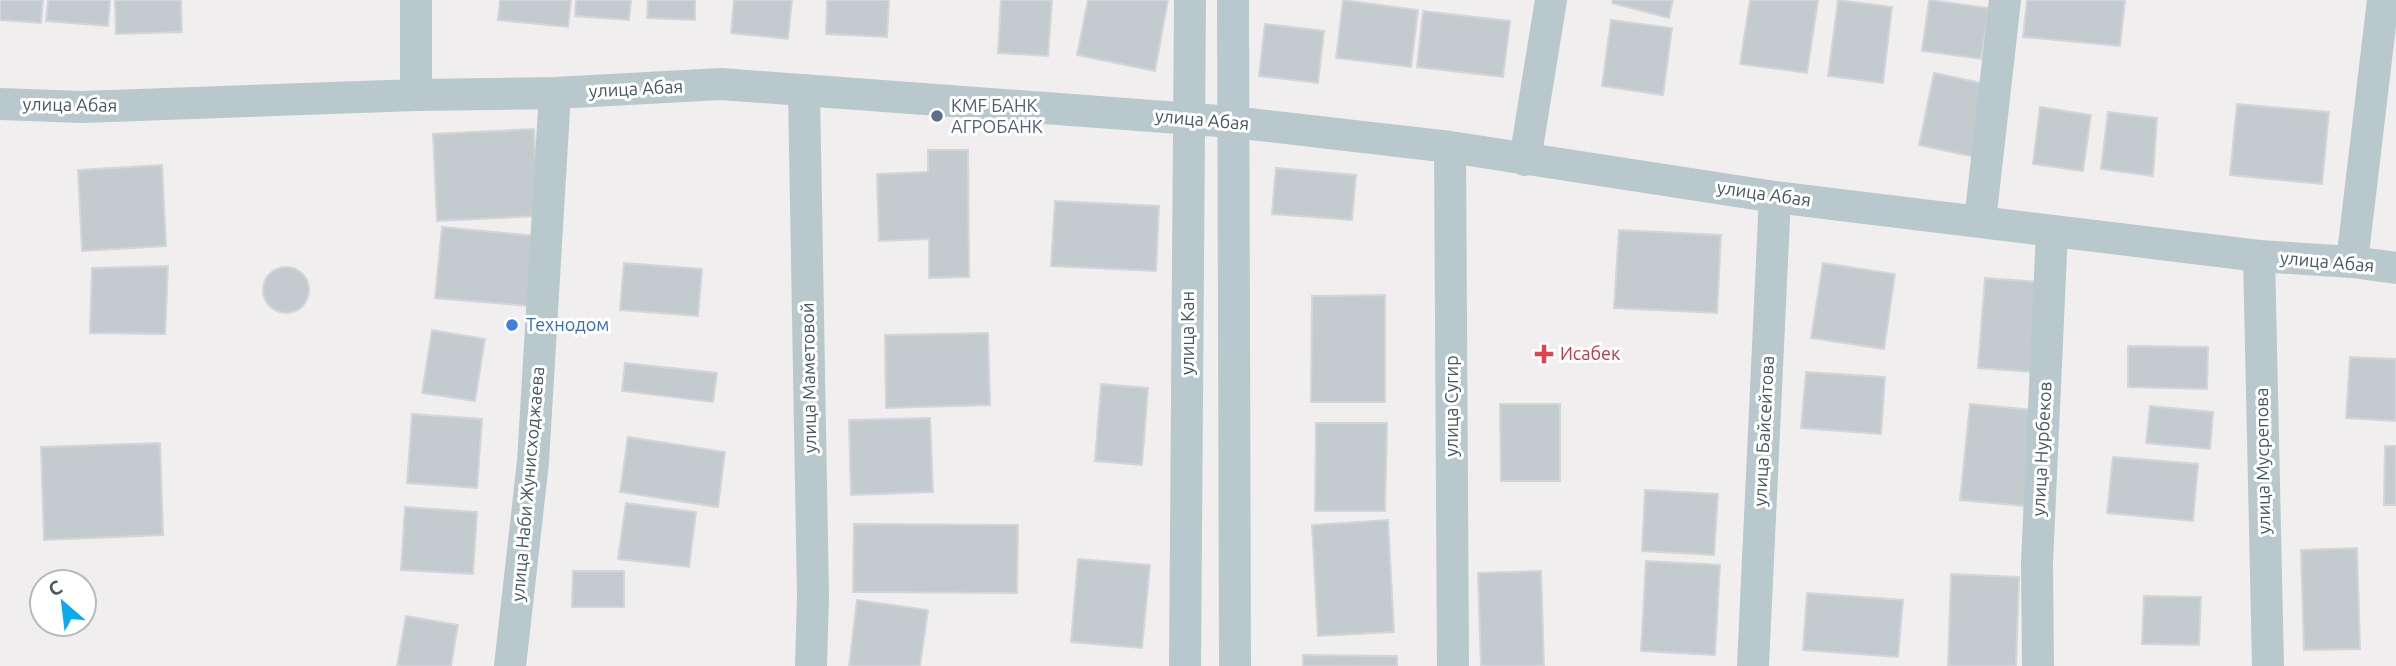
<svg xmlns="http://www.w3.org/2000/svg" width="2396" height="666" viewBox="0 0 2396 666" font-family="Ubuntu,sans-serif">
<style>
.building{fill:#c4cbce;stroke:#d1d6da;stroke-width:2}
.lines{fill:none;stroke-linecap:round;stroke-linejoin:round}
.street{stroke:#b8c8cc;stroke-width:32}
.service-dot{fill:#5c6f8a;stroke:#fff;stroke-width:2.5}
.shop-dot{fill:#3f7fe0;stroke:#fff;stroke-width:2.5}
.health-dot{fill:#e0444e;stroke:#fff;stroke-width:2.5}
.labels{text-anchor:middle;stroke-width:6;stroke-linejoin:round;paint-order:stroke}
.street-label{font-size:18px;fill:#45585d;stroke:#fff}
.service-label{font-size:18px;fill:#4e5e75;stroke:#fff;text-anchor:start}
.shop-label{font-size:18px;fill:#366cbe;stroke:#fff;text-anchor:start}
.health-label{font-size:18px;fill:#be3a42;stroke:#fff;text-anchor:start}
</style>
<rect width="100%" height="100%" fill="#f1eeef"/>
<!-- building -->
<path class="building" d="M0,0H43L41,23L0,20Z
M48,0H110L108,26L46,21Z
M115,0H181L182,32L116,34Z
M500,0H571L568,27L498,20Z
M576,0H631L629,20L575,16Z
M648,0H695V20L647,18Z
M734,0H792L788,39L731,33Z
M827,0H889L887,37L826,34Z
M1001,0H1052L1048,56L998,53Z
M1088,0H1168L1155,71L1077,55Z
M1343,0L1418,10L1411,67L1336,58Z
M1613,0H1673L1669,18L1612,3Z
M1750,0H1818L1807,73L1740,64Z
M1838,0L1892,7L1883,83L1828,76Z
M1929,0L1989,8L1981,59L1922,51Z
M2027,0H2125L2120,46L2023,37Z
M1423,11L1510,21L1503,77L1417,67Z
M1611,20L1672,28L1663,95L1602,86Z
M1265,24L1324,31L1318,83L1259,76Z
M1934,73L1991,85L1975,157L1919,145Z
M2237,104L2329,112L2322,184L2230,175Z
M2040,107L2091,115L2083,171L2033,164Z
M2108,112L2157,118L2153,176L2101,169Z
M534,129L538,216L437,221L433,134Z
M928,150H968L969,277L929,278V239L879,241L877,174L928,172Z
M162,165L166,246L82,251L78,170Z
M1276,168L1356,175L1352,220L1272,214Z
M1055,201L1159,206L1156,271L1051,266Z
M442,227L537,236L530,306L435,298Z
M1619,230L1721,235L1717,313L1614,308Z
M624,263L702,269L698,316L620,310Z
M1823,263L1895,274L1884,349L1811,338Z
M168,266L165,334L90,333L92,268Z
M263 290a23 23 0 1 1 46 0a23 23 0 1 1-46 0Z
M1985,278L2040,282L2033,372L1978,368Z
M1385,295V402H1311L1312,296Z
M432,330L485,339L475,401L422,393Z
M988,333L990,405L886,408L885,335Z
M2128,346L2208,347L2207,389L2128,387Z
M2350,357L2396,359V421L2346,418Z
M625,363L717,373L713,402L622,391Z
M1806,372L1885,377L1881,434L1801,428Z
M1101,384L1148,388L1142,465L1095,461Z
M1500,404H1560V481H1501Z
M1970,404L2033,410L2024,506L1960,500Z
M2150,406L2213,412L2210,449L2146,443Z
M412,414L482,419L477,488L407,483Z
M930,418L933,492L851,495L849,420Z
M1316,423H1387L1385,511H1315Z
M628,437L725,452L718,507L620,492Z
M160,443L163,535L44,540L41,447Z
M2385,446H2396V505H2384Z
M2113,457L2198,464L2193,521L2107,513Z
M1645,490L1718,494L1714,555L1642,551Z
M626,503L696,512L689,567L618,559Z
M405,507L477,512L473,574L401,570Z
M1388,520L1394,632L1318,636L1312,525Z
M854,524L1018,525L1017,593L853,592Z
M2357,548L2360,649L2304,650L2301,550Z
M1078,559L1150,565L1142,648L1071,642Z
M1646,561L1720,565L1715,655L1641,651Z
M573,571H624V607H572Z
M1541,571L1544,666H1481L1478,573Z
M1951,574L2019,577L2016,666H1948Z
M1807,593L1903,600L1898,657L1803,650Z
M2144,596L2201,597L2199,645L2142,644Z
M857,600L928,610L920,666H849Z
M406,616L458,625L451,666H397Z
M1303,655L1397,656V666H1303Z"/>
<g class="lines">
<!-- street -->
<path class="street" d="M416,0V95
M1233,0L1235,666
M804,90L813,597L811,666
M0,104L82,107L416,95L555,93L721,84L1233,122L1450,147L1775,197L2259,256L2352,262L2396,268
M1450,147L1453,666
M1525,160L1551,0
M1980,221L2005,0
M2259,256L2268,666
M2352,262L2383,0
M510,666L533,462L555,93
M1185,666L1190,0
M1753,666L1775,197
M2038,666L2037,563L2052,231"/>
</g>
<!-- markers -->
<circle class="service-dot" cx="937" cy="116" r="7"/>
<circle class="shop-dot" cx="512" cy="325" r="7"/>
<path class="health-dot" d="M1540.5 343.5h7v7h7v7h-7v7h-7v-7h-7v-7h7z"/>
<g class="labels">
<!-- street labels -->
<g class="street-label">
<text transform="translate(636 89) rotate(-3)" y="6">улица Абая</text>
<text transform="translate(70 105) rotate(1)" y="6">улица Абая</text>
<text transform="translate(1202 120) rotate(5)" y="6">улица Абая</text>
<text transform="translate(1764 194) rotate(8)" y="6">улица Абая</text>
<text transform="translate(2327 262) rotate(5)" y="6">улица Абая</text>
<text transform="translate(1188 333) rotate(-90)" y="6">улица Кан</text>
<text transform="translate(809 378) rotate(-91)" y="6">улица Маметовой</text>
<text transform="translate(1452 406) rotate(-90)" y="6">улица Сугир</text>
<text transform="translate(1764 431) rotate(-87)" y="6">улица Байсейтова</text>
<text transform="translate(2042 449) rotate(-87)" y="6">улица Нурбеков</text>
<text transform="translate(2263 461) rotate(-91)" y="6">улица Мусрепова</text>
<text transform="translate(528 484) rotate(-85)" y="6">улица Наби Жунисходжаева</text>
</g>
<!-- service labels -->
<g class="service-label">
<text x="951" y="112">KMF БАНК<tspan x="951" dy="21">АГРОБАНК</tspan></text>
</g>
<!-- shop labels -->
<g class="shop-label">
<text x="526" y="331">Технодом</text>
</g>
<!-- health labels -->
<g class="health-label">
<text x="1560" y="360">Иcабек</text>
</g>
</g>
<!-- north arrow -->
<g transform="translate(63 603) rotate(332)"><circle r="33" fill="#ffffff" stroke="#b5bcbe" stroke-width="2"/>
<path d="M0-5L12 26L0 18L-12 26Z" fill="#0aabee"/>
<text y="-10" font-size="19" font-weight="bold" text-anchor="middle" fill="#45585d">С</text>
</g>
</svg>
